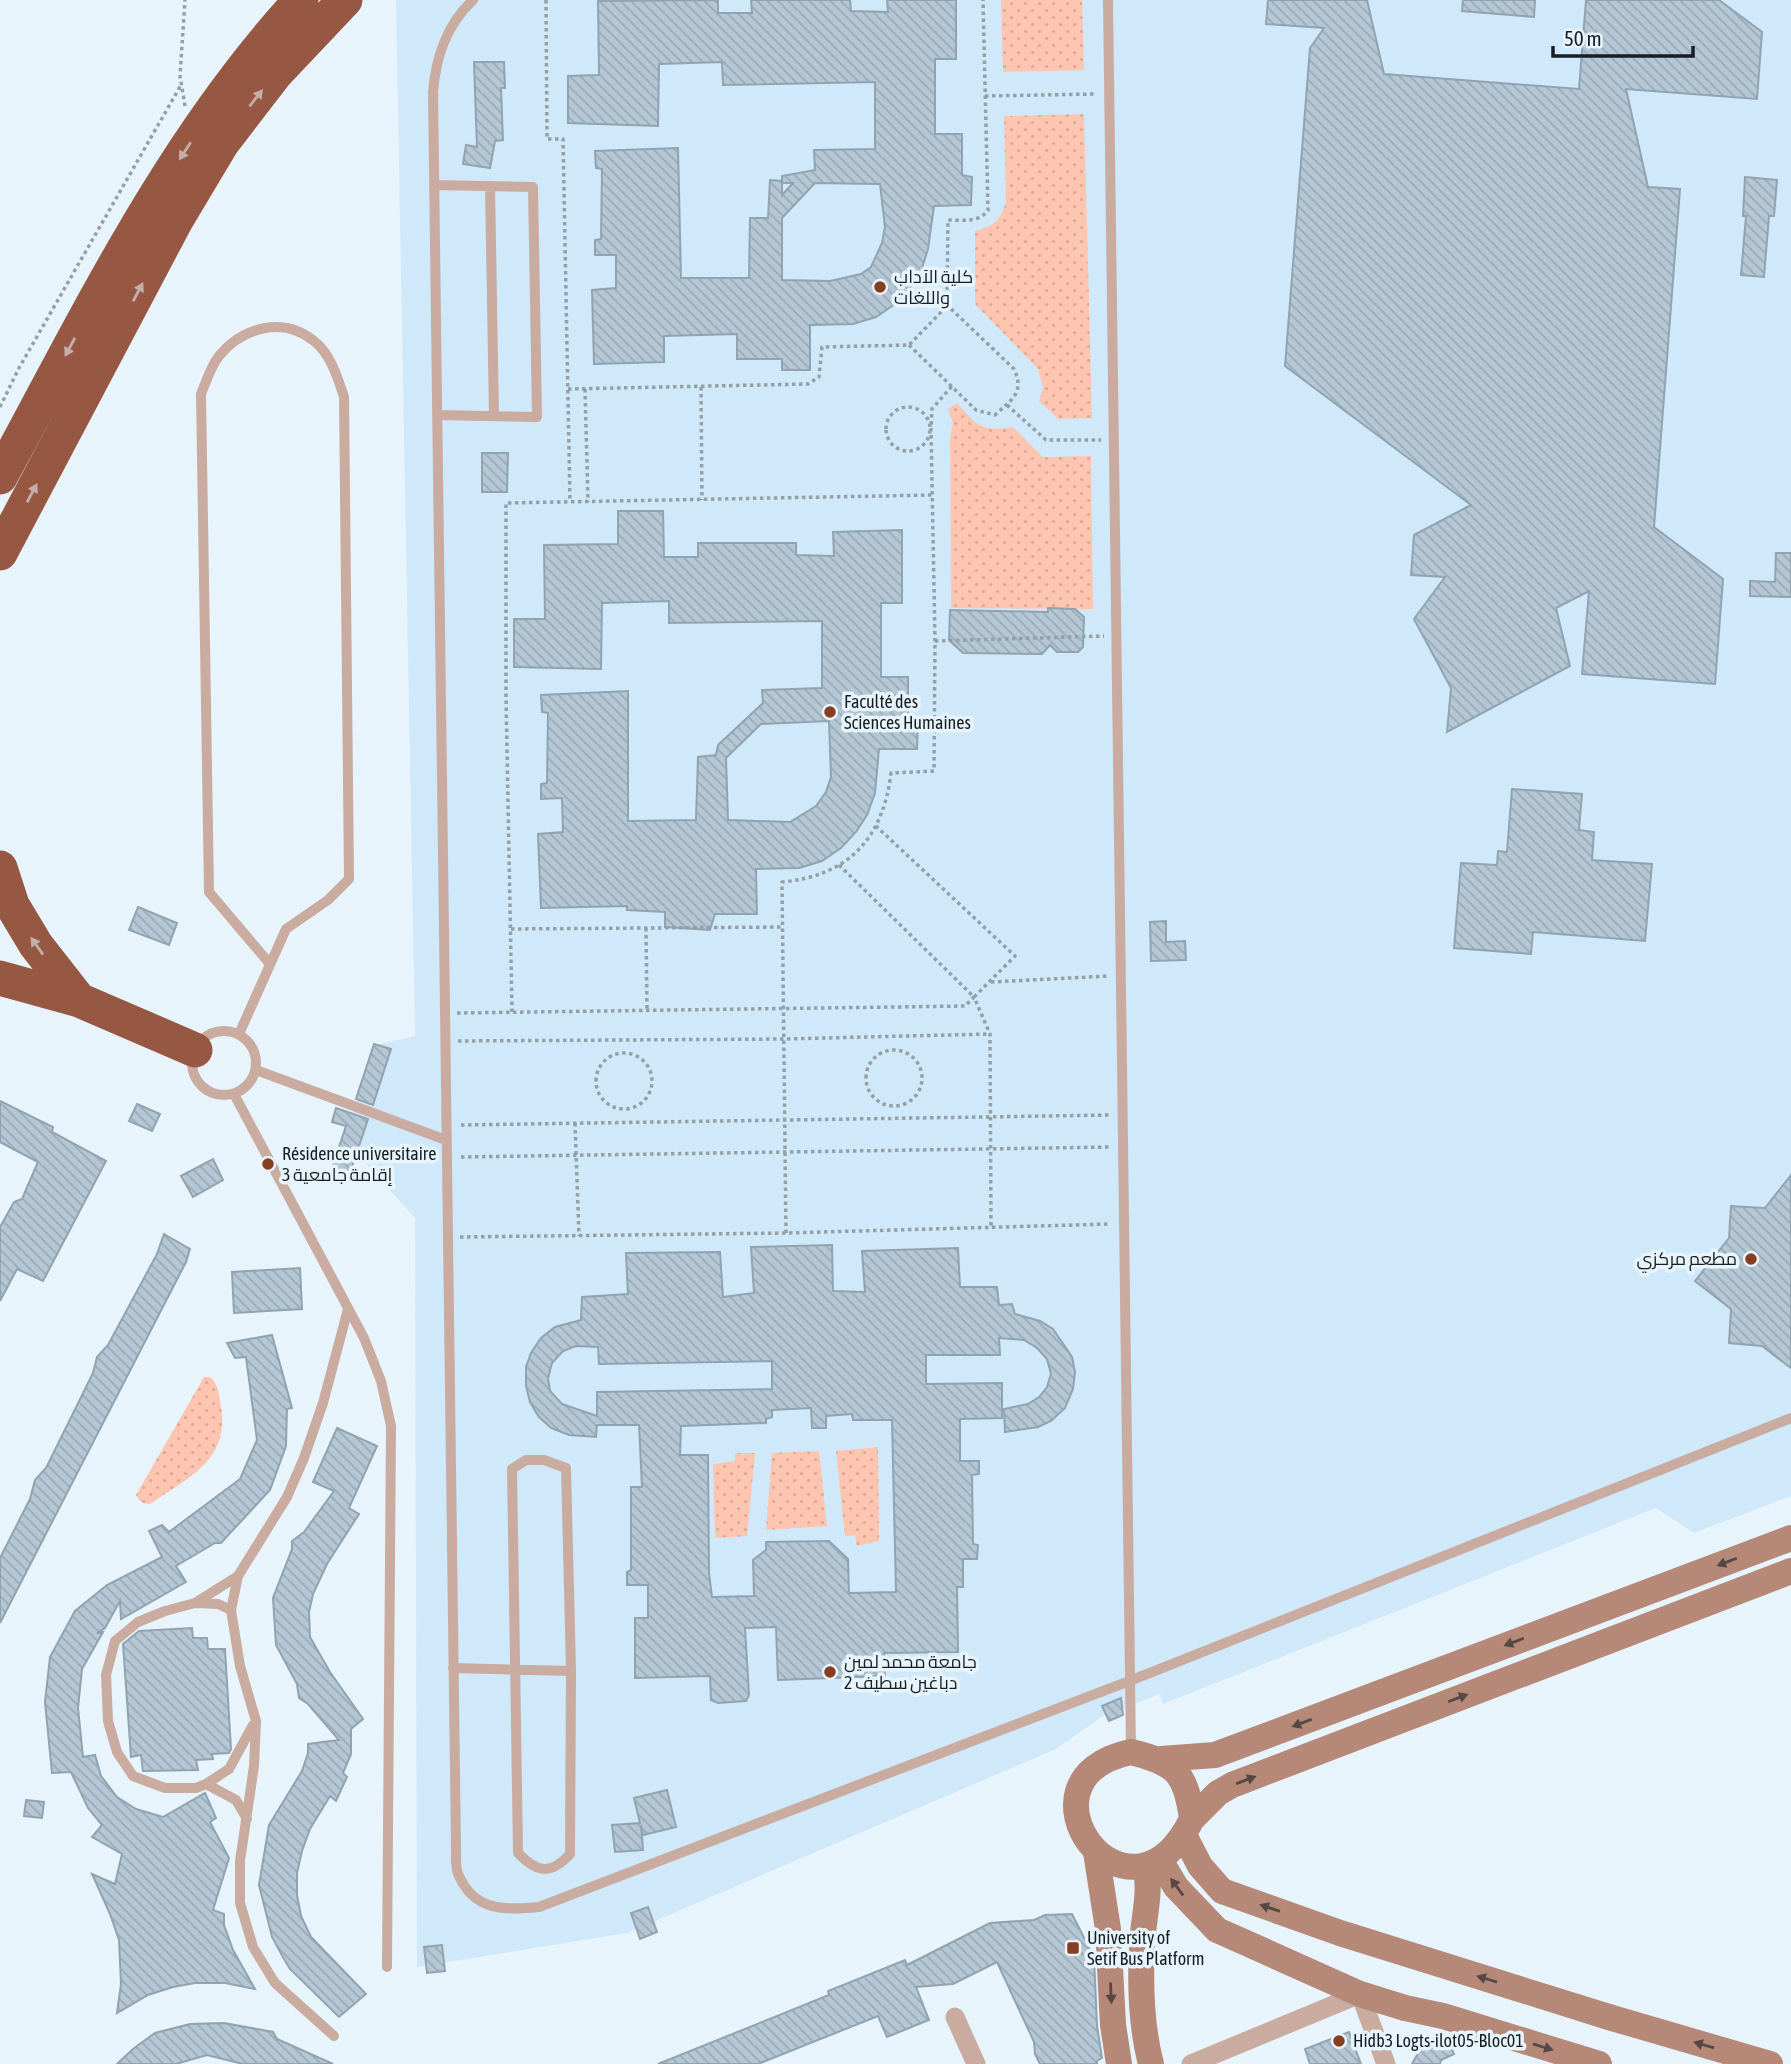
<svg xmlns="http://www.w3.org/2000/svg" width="1791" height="2064" viewBox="0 0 1791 2064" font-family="'Asap Condensed',Cairo,sans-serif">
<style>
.built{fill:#cfe9fb}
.grass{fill:url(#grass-dots)}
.building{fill:url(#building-back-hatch);stroke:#91a3b0;stroke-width:2;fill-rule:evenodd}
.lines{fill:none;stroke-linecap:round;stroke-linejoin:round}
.path{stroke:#959fa6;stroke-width:3.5;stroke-dasharray:3.5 3.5;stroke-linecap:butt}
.lane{stroke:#caaba0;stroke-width:10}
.street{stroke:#caaba0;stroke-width:19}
.secondary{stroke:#b58878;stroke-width:26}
.highway{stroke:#965842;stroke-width:35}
.oneway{fill:#c3aea8}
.oneway2{fill:#564845}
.poi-dot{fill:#873e22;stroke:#e8f4fc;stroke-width:2.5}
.labels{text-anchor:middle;stroke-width:7;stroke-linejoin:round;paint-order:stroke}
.poi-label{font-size:18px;fill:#171e23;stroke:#e8f4fc;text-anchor:start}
</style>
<defs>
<pattern id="grass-dots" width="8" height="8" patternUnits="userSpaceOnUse" patternTransform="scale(1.75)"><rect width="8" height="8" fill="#fec6b1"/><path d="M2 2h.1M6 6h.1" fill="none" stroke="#d9aa98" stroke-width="1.8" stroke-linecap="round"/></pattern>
<pattern id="building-back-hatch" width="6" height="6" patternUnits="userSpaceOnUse" patternTransform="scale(1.75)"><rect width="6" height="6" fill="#b4c7d4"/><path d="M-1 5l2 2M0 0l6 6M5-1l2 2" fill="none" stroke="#9aaab6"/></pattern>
</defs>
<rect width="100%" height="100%" fill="#e8f4fc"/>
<!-- built -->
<path class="built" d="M396,0H1791V1496L1694,1533L1656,1508L1163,1704L1160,1694L1101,1717L1056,1749L627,1933L417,1967L415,1218L344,1139L376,1045L415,1036Z"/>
<!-- grass -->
<path class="grass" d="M1001,0H1082L1084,70L1003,72Z
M1084,114L1092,418L1058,419L1039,401L1043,388L1038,369L975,304V231C993,227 1002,219 1006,201L1004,116Z
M957,403C977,425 980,432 1013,427L1043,457L1091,456L1093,609L951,608L950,437L953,423L948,409Z
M204,1377H210C219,1384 219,1396 221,1407C230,1461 187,1478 150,1504C142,1504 139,1501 136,1495Z
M878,1447L879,1541L857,1546L855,1535L845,1536L836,1451Z
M819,1451L827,1526L766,1530L772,1453Z
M735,1453H755L747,1536L715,1538L713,1464L735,1461Z"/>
<!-- building -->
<path class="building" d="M718,0V13H752L751,0H850L851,11L888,12L887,0H956V59H935V134H962V175L972,177L971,205L934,206L928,249L921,271L910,288L895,304L876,317L853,324L810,325V370H782V359H737V334L664,336V362L594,364L592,290L616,288V255H595V240L601,239L602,169L596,168L595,151L678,148L681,278H749L750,218H768L770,180L782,181V195L793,183H782V176L815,170L814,150L875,149V82L723,85L722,62L659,64L658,126L568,123V76L599,75L598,1ZM815,183L880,184L885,227L882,243L871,267L861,274L830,281L782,280V218Z
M1268,0H1367L1384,74L1579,89L1586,0H1719L1762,32L1757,99L1626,89L1648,187L1680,189L1654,527L1723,579L1715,684L1582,674L1589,591L1556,608L1570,666L1447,732L1451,688L1414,619L1445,577L1411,575L1414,535L1471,505L1285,366L1310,48L1324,28L1266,24Z
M1463,0H1535L1534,17L1462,11Z
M474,62H504L505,88H501L503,140L495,141L490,168L463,164L466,145L477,147Z
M1745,177L1777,180L1774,216H1769L1764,277L1741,275L1746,216H1743Z
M482,453H508L507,492H482Z
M618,511H663L664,557H698V543H796V555L834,556L833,532L902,530V603H881V677H908V719L918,721L917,749H879L875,793L867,815L856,832L841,848L822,861L799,868L756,869L757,914H715L710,930L665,927V912L627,910V906L541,908L538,834L563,832L562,798L541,799V784L547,783L548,713L542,712L541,695L628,691V821L696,820L698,757L716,755L718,745L763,703L762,690L822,688V621L669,623V601L602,603L601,669L514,667V619H545L544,545L618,544ZM829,721L831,777L826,792L816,806L790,822L728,820L726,758L761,724Z
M1776,553H1791V597L1750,596V581L1775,582Z
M1048,608L1075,609L1084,617L1083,647L1078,652H1057L1050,645L1042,654L963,653L949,640L950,610L1048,612Z
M1512,789L1582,794L1579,830L1594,832L1592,860L1652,864L1645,941L1533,932L1531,954L1454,948L1461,863L1497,865L1498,851L1507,852Z
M138,907L177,923L169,945L129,930Z
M1166,921V942L1185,941L1186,960L1151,961L1150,922Z
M374,1044L391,1049L373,1105L356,1099Z
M0,1101L53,1127L52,1132L106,1161L43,1281L17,1269L0,1301V1227L14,1202L22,1199L38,1162L0,1142Z
M137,1104L160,1114L152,1131L129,1121Z
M336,1108L368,1119L350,1173L332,1168L346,1126L332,1122Z
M213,1159L223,1180L193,1197L181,1176Z
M1791,1175V1368L1762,1346L1729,1343L1731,1309L1695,1281L1729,1238L1731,1206L1765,1208Z
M164,1234L190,1249L186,1262L0,1623V1558L30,1499L35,1480L46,1468L93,1373L97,1357L108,1345L157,1254Z
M832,1245L833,1291L865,1292L862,1251L958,1248L960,1287H997L999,1305L1012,1304L1015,1314L1040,1321L1053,1329L1072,1357L1075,1372L1073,1389L1065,1408L1051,1421L1038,1427L1005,1432L1004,1409L1028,1404L1039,1397L1047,1387L1051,1374L1047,1359L1037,1348L1024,1340L999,1338L1000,1355H926V1384L1002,1383V1418L960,1419V1461H979V1474L972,1475L973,1544L978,1545L977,1559H963V1587H957L958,1652L884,1653L885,1676L778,1680L776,1627L745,1628L749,1695L746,1701L718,1703L711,1700L710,1676L635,1678V1618H648V1585H627V1572L631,1570V1487H642L639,1425H597L596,1437L569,1435L551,1428L539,1417L530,1402L526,1386V1367L531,1353L541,1338L555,1327L581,1320L582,1297L628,1294L626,1253L720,1252L723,1297L754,1293L751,1247ZM576,1346L598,1347L599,1364L772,1361V1389L597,1392V1416L562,1404L550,1391L548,1378L552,1363L563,1351ZM811,1408L812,1428H826V1416L852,1414L853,1420H892L896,1592L849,1593L848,1559L829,1541L766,1542V1550L753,1560L754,1596L712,1597L709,1573L708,1455H680L681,1426L766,1423V1419L772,1417V1410Z
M300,1268L302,1309L234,1313L232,1272Z
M272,1335L292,1408L287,1409L286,1446L270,1490L221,1543H215L176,1566L186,1582L121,1619L120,1601L105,1628L97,1633L103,1632L82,1669L78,1708L83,1757L95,1755L101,1776L117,1797L136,1809L163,1817L205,1793L216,1818L210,1822L229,1858L213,1910L224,1914V1925L233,1950L255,1989L225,1983H195L173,1987L148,1995L117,2013L121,1984L119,1940L110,1914L92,1874L115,1884L122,1854L92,1837L102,1825L88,1808L71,1772L52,1773L45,1702L50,1657L75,1611L107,1585L162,1557L149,1531L162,1525L169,1532L240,1479L257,1440L246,1357L235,1358L227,1343Z
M337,1428L377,1446L349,1508L359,1514L327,1564L313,1594L309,1612L310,1637L330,1672L363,1719L351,1729V1754L343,1773L347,1777L336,1801L330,1796L310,1829L302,1851L297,1873V1895L301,1916L311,1937L366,1994L339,2017L290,1969L284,1959L272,1937L259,1885L269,1825L302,1771L308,1753V1744L339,1740L308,1704L299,1698L297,1684L276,1645L273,1598L292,1549V1541L304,1532L334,1491L313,1482Z
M192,1628L193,1638H207L208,1649H225L231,1749L229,1753L212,1754L213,1759L196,1760L198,1770L143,1771L141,1755L131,1757L123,1644L139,1631Z
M1121,1698L1123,1715L1109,1721L1102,1706Z
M667,1790L676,1827L643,1835L641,1825L643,1850L615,1852L612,1825L640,1823L634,1798Z
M26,1800L44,1802L42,1818L24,1816Z
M648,1907L657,1932L640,1939L631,1913Z
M1072,1914L1094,1957L1097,2026L1102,2058L1097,2061V2064H1040L1035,2054L1034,2042L997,1962L953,1984L916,1987L929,2020L887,2037L878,2016L758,2064H658L829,1995L828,1991L905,1960L907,1965L990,1923L1034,1920L1045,1915Z
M442,1945L445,1971L427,1973L424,1947Z
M224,2023L273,2032L277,2039L333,2064H243L207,2055L176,2064H117L133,2049L155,2033L190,2024Z
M1349,2032L1361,2064H1310L1305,2049Z
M1446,2036L1454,2054L1441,2060L1440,2064H1412L1422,2046Z"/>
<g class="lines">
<!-- path -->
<path class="path" d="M546,0L547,139H563L570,502
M985,96L1096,94
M185,106L180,76L185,0
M909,345L976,410L995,415C1012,399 1025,393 1014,369L948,306
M701,387L702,500
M568,389L808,384L819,377L822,347L909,345L947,306L948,220C963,220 979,223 988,210L983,0
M585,389L588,502
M1007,405L1046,440H1101
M0,407L19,368L181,85
M886 429a22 22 0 1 1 44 0a22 22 0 1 1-44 0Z
M935,641L1104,636
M839,865L974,997L1015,956L876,826
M646,928L647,1010
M511,929L782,927
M991,982L1109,976
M512,1012L506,697V503L933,495
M457,1013L965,1006L974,997L990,1034L991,1227
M458,1041L783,1039L989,1034
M866 1078a28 28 0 1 1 56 0a28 28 0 1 1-56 0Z
M596 1081a28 28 0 1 1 56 0a28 28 0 1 1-56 0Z
M575,1123L579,1236
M461,1125L1111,1115
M461,1157L1111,1147
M786,1233L782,882C848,876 883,839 891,773L934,771L935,641L931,428L932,409L952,386
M460,1237L786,1233L1110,1224"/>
<!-- lane -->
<path class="lane" d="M473,0C446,25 436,57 433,92L456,1849C456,1858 455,1869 459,1876C475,1912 506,1910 539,1907L1132,1680L1791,1418
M1108,0L1131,1752
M434,185L533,187L537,417L437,415
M490,186L494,416
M192 1063a32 32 0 1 1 64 0a32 32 0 1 1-64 0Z
M239,1034L286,929L328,900L349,879L344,397C338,379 331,354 314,341C283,316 243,327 219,356C211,366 206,382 201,394L209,892L270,964
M256,1070L446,1140
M234,1094L364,1338L381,1381L391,1426L387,1967
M526,1460H544L566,1468L571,1671L570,1854C551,1875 537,1873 518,1853L512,1469Z
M238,1576L195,1603L165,1611L138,1622L115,1641L106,1675L108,1721L117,1752L133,1776L165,1788H196L206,1784L229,1769L253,1725
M195,1603L218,1604L231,1610
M453,1668L571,1671
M206,1784L236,1800L247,1819
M334,2036L275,1983L253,1947L240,1903V1861L254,1766L256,1721L240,1666L231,1610L238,1576L287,1497L304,1458L323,1403L348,1309"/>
<!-- street -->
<path class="street" d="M955,2017L976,2064
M1191,2064L1360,1994L1386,2064"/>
<!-- secondary -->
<path class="secondary" d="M1131,1752C1176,1763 1186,1773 1192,1819C1128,1948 1004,1778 1131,1752Z
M1161,1759L1215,1755L1791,1538
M1192,1819L1218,1793L1232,1785L1791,1571
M1184,1835L1200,1866L1222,1891L1340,1933L1612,2018L1770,2064
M1096,1852L1108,1929L1113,2025L1119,2064
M1160,1860L1176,1887L1217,1930L1360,1994L1405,2008L1443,2016L1599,2064
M1145,1865C1152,1892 1143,1918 1142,1946C1140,1985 1141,2026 1151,2064"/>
<!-- highway -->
<path class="highway" d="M0,477C89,313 173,138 301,0
M0,553L176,220L222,143L275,74L345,0
M0,868L12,905L36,945L79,1000
M0,978L79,1000L195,1050"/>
</g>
<!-- one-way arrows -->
<defs><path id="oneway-solid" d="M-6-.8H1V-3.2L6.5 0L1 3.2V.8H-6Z" transform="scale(1.75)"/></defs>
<g class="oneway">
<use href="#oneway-solid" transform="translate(256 98) rotate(-52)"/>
<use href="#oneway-solid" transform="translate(185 151) rotate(123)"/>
<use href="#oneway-solid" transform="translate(138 292) rotate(-62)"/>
<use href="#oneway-solid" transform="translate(70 347) rotate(118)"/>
<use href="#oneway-solid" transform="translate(32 493) rotate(-62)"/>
<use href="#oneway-solid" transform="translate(37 946) rotate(-125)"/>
</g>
<g class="oneway2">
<use href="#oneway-solid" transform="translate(1727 1562) rotate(159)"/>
<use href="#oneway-solid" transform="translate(1514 1642) rotate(159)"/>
<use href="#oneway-solid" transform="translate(1458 1698) rotate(-21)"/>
<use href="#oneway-solid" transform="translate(1302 1723) rotate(159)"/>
<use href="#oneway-solid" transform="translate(1246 1780) rotate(-21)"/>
<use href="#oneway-solid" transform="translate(1177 1887) rotate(-126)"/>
<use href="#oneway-solid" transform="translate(1270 1908) rotate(-161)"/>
<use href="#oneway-solid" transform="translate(1487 1979) rotate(-163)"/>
<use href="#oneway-solid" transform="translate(1111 1993) rotate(87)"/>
<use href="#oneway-solid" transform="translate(1704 2045) rotate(-164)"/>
<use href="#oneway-solid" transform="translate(1543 2047) rotate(17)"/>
</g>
<!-- markers -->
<g class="poi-dot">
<circle cx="880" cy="287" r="7"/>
<circle cx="830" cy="712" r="7"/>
<circle cx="268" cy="1164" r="7"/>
<circle cx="1751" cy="1259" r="7"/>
<circle cx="830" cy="1672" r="7"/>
<rect x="1066" y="1941" width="14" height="14" rx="3.5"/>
<circle cx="1339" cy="2041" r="7"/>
</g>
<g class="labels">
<!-- poi labels -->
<g class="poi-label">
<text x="894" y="283">كلية الآداب<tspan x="894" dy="21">واللغات</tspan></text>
<text x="844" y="708">Faculté des<tspan x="844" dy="21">Sciences Humaines</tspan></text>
<text x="282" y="1160">Résidence universitaire<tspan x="282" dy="21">إقامة جامعية 3</tspan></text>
<text x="1737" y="1265" text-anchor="end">مطعم مركزي</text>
<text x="844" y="1668">جامعة محمد لمين<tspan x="844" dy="21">دباغين سطيف 2</tspan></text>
<text x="1087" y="1944">University of<tspan x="1087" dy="21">Setif Bus Platform</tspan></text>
<text x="1353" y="2047">Hidb3 Logts-ilot05-Bloc01</text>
</g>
</g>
<!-- scale -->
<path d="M1553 46v10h140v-10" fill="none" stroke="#171e23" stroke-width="3.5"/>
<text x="1564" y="46" font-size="21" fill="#171e23" stroke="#e8f4fc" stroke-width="5" paint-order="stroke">50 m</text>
</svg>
